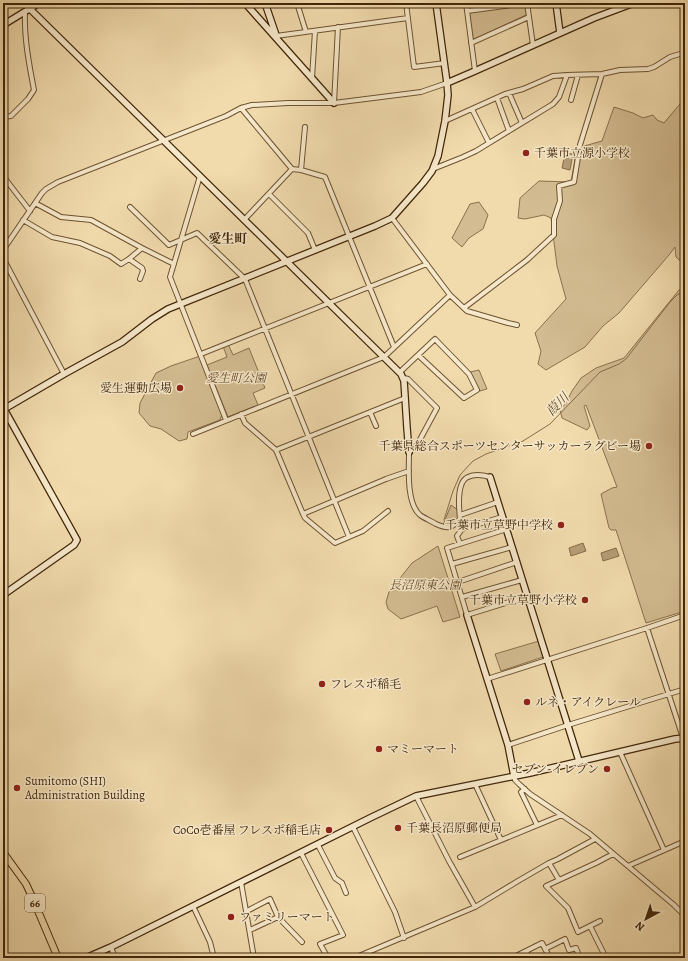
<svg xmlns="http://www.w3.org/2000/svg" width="688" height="961" viewBox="0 0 688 961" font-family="Alegreya,'Noto Serif JP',serif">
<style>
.green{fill:#d3bc91;stroke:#8a714d}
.water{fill:#b59d75;stroke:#876d4a}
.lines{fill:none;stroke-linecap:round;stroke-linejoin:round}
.stream{stroke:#876d4a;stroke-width:1}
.street-casing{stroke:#6d5332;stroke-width:6}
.secondary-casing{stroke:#412609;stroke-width:8}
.primary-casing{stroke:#412609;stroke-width:8}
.street{stroke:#f6e8ca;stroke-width:4}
.secondary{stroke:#f6e8ca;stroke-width:5.5}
.primary{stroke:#f1dbad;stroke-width:6}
.poi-dot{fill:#8f2418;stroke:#f6e8ca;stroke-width:1.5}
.labels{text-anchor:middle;stroke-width:3;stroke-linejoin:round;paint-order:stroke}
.shield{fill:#f6e8ca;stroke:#776043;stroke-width:1}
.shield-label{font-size:11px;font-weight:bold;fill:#412609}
.poi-label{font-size:12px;fill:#412609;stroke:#f6e8ca;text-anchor:start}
.park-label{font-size:12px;font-style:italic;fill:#664c2b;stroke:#f6e8ca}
.neighbourhood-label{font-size:13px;font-weight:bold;fill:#412609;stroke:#f6e8ca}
.water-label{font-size:13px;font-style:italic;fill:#644a29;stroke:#f6e8ca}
</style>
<rect width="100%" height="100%" fill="#f1dbad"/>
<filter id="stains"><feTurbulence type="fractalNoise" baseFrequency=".005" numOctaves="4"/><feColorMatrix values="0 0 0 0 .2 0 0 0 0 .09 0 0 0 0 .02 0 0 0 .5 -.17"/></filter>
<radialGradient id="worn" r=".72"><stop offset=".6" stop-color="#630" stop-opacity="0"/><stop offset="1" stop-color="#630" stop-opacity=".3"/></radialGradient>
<!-- green -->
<path class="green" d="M524,5L526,6L527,13L526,15L472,40L469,13Z
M685,98V265L676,257L675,247L669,255L619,313L603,326L585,347L546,370L538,364L541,351L535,333L566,299L557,266L551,218L544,215L525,219L518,218L520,198L539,181L571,182L577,148L602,141L614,107L633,113L643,118L653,115L657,120L664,123Z
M479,202L488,215L483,229L469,238L462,247L452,238L470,204Z
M679,290H685V611L646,623L616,530H611L609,528L601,494L612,488L617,487L586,405L584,406L590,426L587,430L562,418L560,410L566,403L572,391L581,378L596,368L624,358Z
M228,344L233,355L249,348L265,388L253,393L258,405L228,417L207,365L227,357L223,346Z
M200,356L222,414L220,420L188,432L187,439L179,441L161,429L150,426L139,413L140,403L156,373L171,366Z
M479,370L487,389L480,391L470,372Z
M451,505L458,510C459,522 454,527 443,525Z
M438,546L460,617L443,622L437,606L401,619L388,609L386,602L389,592L412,563Z
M539,641L544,655L543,657L501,671L495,654Z"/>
<!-- water -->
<path class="water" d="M565,153L573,154L570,170L562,168Z
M583,543L586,551L571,556L569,548Z
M616,548L619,556L603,561L601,553Z"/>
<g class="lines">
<!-- stream -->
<path class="stream" d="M444,520L453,491L460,475L473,461L486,454L523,441L550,424L600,372L619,364L626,359L670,302L677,295L685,291"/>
<!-- street casing -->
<g class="street-casing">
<path id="street" d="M297,3L306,32
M406,3L414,67L445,63
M466,3L475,71
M527,3L533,45
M467,11L527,3
M276,36L408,18
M471,43L529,17
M312,78L315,31
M509,93L522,123
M497,98L509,131
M571,100L578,75
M334,103L338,27
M241,108L292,169L301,170L325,177L394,347
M472,109L489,143
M3,117L11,116L28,99L34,90C29,64 24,38 25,12
M445,121L505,94L523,89L553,76L567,75L602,74L620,70L648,69L654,67L670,57L683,53L685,51
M433,169L463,157L476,151L553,104L559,97L567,75
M301,170L305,127
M3,176L30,211
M200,176L170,277L226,420
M269,194L308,233L315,250
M35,203L61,217L91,220L142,248L174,264
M130,207L169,245L197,233L245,279L349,537
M392,218L450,295L467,311L508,323L517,325
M23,220L52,237L80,243L110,256L121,264L129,259L142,248
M244,220L292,169
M3,250L42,193L46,189L58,182L226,116L241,108L252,105L288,103H334L421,92L447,83
M3,258L64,374
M129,259L142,268L143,271L140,279
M464,308L527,260L554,235V219L560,201L559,186L574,182L580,145L602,74
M201,354L427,264
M400,372L435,339L469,374L477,390L464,398L418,355
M404,378L408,379L437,408L417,445L409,452C409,468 406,503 420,515C424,518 431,521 436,524C447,529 452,529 460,519C459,509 456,482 468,477C474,474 483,475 490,477
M370,412L376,426
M241,414L245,423L276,450L303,514L305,518L335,543L363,531L388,511
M193,434L384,357L450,295
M276,450L405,398
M303,514L386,479L409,471
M460,515L498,502
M507,529L447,548L467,615L528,596
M460,544L457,536L462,529L502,517
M452,564L512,547
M458,582L517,562
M462,597L522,580
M647,628L683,738
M487,679L647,628L685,615
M508,745L568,725L685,689
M620,752L664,850
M514,776L515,780L519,784L530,794L590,834L674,905L685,916
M475,784L501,840
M525,789L521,792L537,825
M416,796L449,861L475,907
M353,827L395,912L404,938
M318,845L335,878L342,883L346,893
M301,853L343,935L320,944L328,958
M460,857L562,815
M549,863L559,880
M628,866L685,841
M241,882L254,958
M193,906L210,942L214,958
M247,911L270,899L278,917L302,942
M600,921L578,932L568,908L546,886L596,863L613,854
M590,926L606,958
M250,930L278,917
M111,947L115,958
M545,949L565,939L569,950L576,948L580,958
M526,951L529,958
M354,958L475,907L518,881L549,863L558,859L595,839
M512,958L542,943L550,958"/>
</g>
<!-- secondary casing -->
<g class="secondary-casing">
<path id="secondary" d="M245,3L334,103
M265,3L277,38
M556,3L560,33
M30,9L401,374L404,381L407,428L409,452
M3,25L39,3
M447,83L475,71L594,18L634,3
M490,477L579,761
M3,595L74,545L77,540L4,409L64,374L122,342L152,319L168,309L375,226L392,218L423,183L432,171L438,156L445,121L448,95L447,83L436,3
M467,615L508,745L514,776
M82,958L88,957L111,947L372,817L416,796L530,773L675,739L685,738"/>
</g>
<!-- primary casing -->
<g class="primary-casing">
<path id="primary" d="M3,852L26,884L33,899L58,958"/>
</g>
<!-- street -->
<use href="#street" class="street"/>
<!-- secondary -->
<use href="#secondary" class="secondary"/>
<!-- primary -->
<use href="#primary" class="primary"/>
</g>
<!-- markers -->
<g class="poi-dot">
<circle cx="526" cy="153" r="4"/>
<circle cx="180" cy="388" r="4"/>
<circle cx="649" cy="446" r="4"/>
<circle cx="561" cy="525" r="4"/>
<circle cx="585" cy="600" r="4"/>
<circle cx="322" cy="684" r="4"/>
<circle cx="527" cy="702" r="4"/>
<circle cx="379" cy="749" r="4"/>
<circle cx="607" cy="769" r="4"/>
<circle cx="17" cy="788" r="4"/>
<circle cx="398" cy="828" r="4"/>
<circle cx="329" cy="830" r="4"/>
<circle cx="231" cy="917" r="4"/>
</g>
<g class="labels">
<!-- shield labels -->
<rect class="shield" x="25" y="894" width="20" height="18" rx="3"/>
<g class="shield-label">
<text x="35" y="907">66</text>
</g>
<!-- poi labels -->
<g class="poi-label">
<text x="534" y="157">千葉市立源小学校</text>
<text x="172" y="392" text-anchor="end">愛生運動広場</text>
<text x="641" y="450" text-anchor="end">千葉県総合スポーツセンターサッカーラグビー場</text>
<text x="553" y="529" text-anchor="end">千葉市立草野中学校</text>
<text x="577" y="604" text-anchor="end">千葉市立草野小学校</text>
<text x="330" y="688">フレスポ稲毛</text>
<text x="535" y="706">ルネ・アイクレール</text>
<text x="387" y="753">マミーマート</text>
<text x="599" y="773" text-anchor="end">セブン-イレブン</text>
<text x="25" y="785">Sumitomo (SHI)<tspan x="25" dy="14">Administration Building</tspan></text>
<text x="406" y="832">千葉長沼原郵便局</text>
<text x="321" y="834" text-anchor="end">CoCo壱番屋 フレスポ稲毛店</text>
<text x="239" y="921">ファミリーマート</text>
</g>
<!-- park labels -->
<g class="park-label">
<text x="236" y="382">愛生町公園</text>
<text x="425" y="589">長沼原東公園</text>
</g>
<!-- neighbourhood labels -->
<g class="neighbourhood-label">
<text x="228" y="243">愛生町</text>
</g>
<!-- water labels -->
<g class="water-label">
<text transform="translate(557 404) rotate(-46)" y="5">葭川</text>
</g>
</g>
<!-- margin -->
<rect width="688" height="961" fill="none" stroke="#f1dbad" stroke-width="16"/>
<rect x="4" y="4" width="680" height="953" fill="none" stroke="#412609" stroke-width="2"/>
<rect x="8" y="8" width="672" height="945" fill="none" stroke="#412609"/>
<!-- north arrow -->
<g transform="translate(646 919) rotate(220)" stroke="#f6e8ca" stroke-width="3" paint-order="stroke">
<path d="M0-3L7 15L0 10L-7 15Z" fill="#412609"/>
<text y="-6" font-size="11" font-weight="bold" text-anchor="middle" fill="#412609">N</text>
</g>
<rect width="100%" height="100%" filter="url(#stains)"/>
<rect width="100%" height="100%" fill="url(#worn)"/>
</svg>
